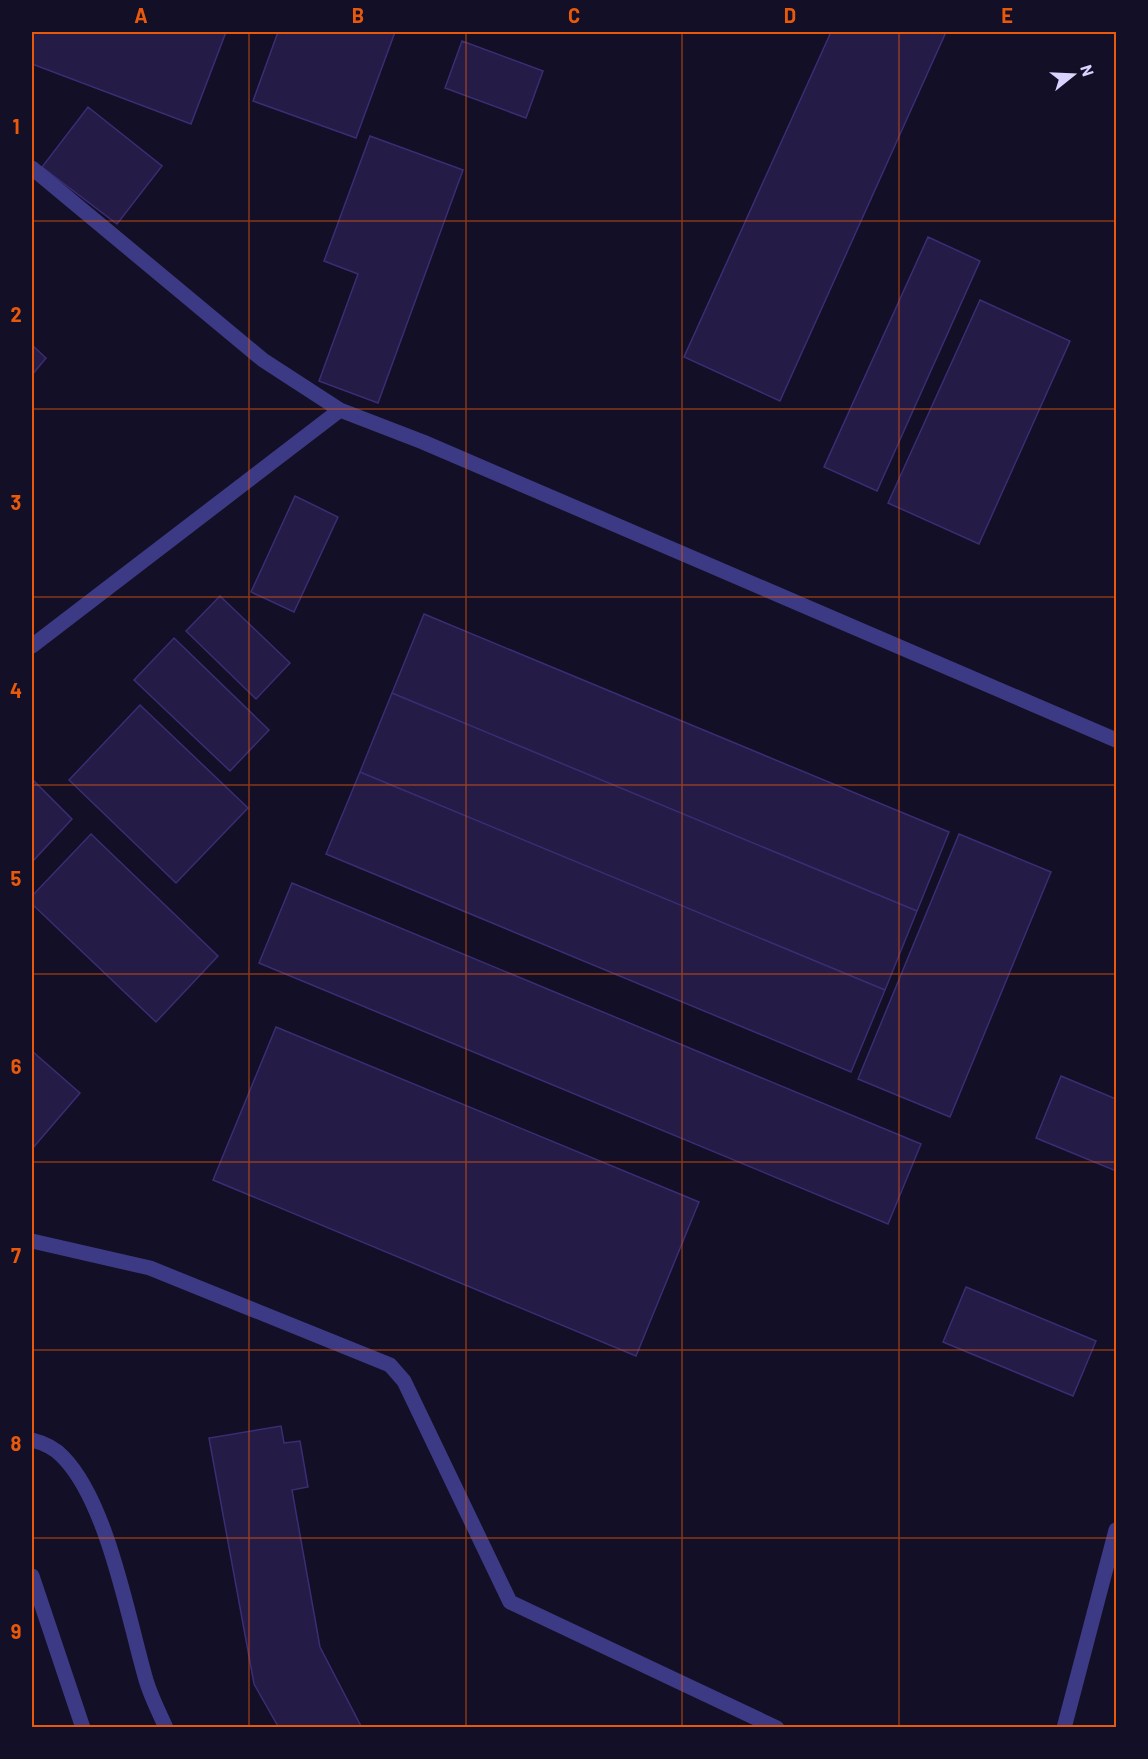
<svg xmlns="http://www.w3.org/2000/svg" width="1148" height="1759" viewBox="0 0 1148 1759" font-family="Barlow,sans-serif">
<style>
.building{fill:#241b47;stroke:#3b2d73;stroke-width:1.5}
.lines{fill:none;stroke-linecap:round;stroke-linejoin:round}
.minor{stroke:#3d3a85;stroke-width:15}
.grid{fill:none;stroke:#e8590c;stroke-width:1.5;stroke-opacity:0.55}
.neatline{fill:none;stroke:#e8590c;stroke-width:2}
.grid-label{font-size:20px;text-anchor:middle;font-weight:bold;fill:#e8590c}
</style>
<rect width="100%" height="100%" fill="#130f26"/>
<!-- building -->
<path class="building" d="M32,32H226L191,124L32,64Z
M278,32H395L356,138L253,101Z
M831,32H946L780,401L684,357Z
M462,41L543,71L526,118L445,88Z
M88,107L162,166L117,224L42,167Z
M370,136L463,170L378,403L319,381L358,274L324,261Z
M928,237L980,261L877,491L824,467Z
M980,300L1070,341L979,544L888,503Z
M32,345L46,358L32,375Z
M295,496L338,517L294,612L251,592Z
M220,596L290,663L256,699L186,631Z
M424,614L949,832L917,911L392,693Z
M174,638L269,730L230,771L134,680Z
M392,693L917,911L885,990L360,772Z
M140,705L248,808L176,883L69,780Z
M360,772L885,990L851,1072L326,854Z
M32,779L72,819L32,862Z
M91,834L218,956L156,1022L32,904V896Z
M959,834L1051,872L950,1117L858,1079Z
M292,883L921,1144L888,1224L259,963Z
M276,1027L699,1202L636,1356L213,1180Z
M32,1051L80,1093L32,1149Z
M1061,1076L1116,1099V1171L1036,1138Z
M966,1287L1096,1341L1073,1396L943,1342Z
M281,1426L284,1443L300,1441L308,1487L292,1490L320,1647L362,1728H279L254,1684L209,1438Z"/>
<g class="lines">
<!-- minor -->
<path class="minor" d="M32,168L263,360L340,410L423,442L1116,740
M32,646L340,410
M32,1241L150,1268L390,1365L404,1381L510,1602L777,1728
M32,1440C44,1443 54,1447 63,1457C108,1503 128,1618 146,1680C151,1697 159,1712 166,1728
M32,1576L83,1728
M1064,1728L1116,1530"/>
</g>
<!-- grid -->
<path class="grid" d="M249,32V1728M466,32V1728M682,32V1728M899,32V1728M32,221H1116M32,409H1116M32,597H1116M32,785H1116M32,974H1116M32,1162H1116M32,1350H1116M32,1538H1116"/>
<!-- border -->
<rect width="1148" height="1759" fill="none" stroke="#130f26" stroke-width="66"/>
<!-- north arrow -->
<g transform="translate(1073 75) rotate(72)" stroke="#130f26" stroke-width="4.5" paint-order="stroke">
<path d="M0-4.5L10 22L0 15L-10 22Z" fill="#d9d4ff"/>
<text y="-9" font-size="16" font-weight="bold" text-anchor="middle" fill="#d9d4ff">N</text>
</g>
<rect x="33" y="33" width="1082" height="1693" class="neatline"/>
<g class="grid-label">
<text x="141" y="23">A</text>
<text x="358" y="23">B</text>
<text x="574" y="23">C</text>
<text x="790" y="23">D</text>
<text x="1007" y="23">E</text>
<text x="16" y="134">1</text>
<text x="16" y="322">2</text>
<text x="16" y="510">3</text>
<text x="16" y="698">4</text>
<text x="16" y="886">5</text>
<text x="16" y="1074">6</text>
<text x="16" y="1263">7</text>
<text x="16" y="1451">8</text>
<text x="16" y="1639">9</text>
</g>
</svg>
